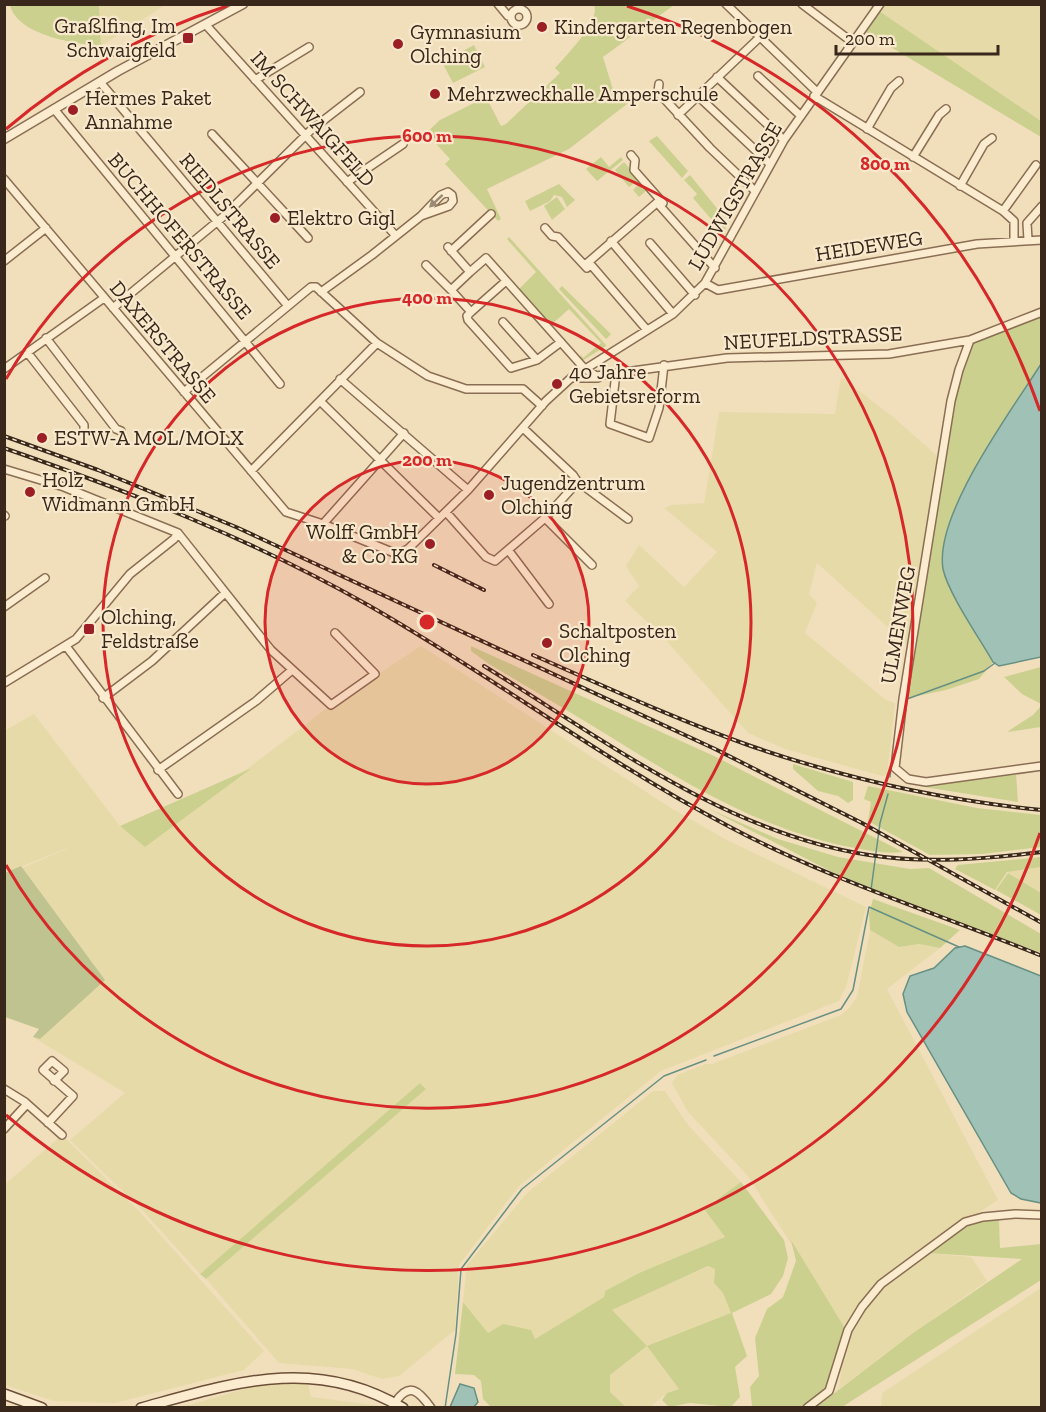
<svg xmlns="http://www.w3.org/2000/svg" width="1046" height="1412" viewBox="0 0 1046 1412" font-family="'Zilla Slab',serif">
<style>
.farmland{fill:#e7daa9}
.green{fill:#cbd08f;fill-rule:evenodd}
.cemetery{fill:#bfc390}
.water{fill:#a0c2b6;stroke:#679084;stroke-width:1.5}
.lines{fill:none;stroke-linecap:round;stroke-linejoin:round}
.stream{stroke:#679084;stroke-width:1.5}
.minor-casing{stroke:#8a6e54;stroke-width:10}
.tertiary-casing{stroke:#8a6e54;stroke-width:11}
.secondary-casing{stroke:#6b4f38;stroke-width:12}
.minor{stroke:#fbeccf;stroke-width:7}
.tertiary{stroke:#fbeccf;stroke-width:8}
.secondary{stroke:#fbeccf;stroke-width:9}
.rail-casing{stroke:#38271a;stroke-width:4}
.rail{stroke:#f8e9cc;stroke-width:1.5;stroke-dasharray:4.5;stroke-linecap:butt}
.oneway{fill:#9a8a74}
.ring{fill:none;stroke:#d62828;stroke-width:3}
.poi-dot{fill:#9d1f26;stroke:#f8e9cc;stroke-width:2}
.labels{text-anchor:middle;stroke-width:4.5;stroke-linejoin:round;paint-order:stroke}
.poi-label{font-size:21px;fill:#38271a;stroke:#f8e9cc;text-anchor:start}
.street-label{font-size:21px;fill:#38271a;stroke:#f8e9cc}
.centre{fill:#d62828;stroke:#f8e9cc;stroke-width:3}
.ring-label{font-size:18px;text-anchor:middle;font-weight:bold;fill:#d62828;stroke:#f8e9cc;stroke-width:4.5;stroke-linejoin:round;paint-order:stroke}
</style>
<rect width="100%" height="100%" fill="#f1dfbc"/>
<!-- farmland -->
<path class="farmland" d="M885,4L1041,5V121L886,17L879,11Z
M99,5H165L101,46Z
M841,377L893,417L942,460L912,649L817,563L809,594L817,603L805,633L886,700L895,703L887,775L882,776L785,749L748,733L663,637L625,601L639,586L626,566L639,545L684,587L717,552L664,508L672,505L704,503L719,412L835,414Z
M421,646L671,808L725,839L866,907L846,987L839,1001L661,1071L519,1186L459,1265L455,1330L399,1376L382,1379L352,1369L279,1363L206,1279L426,1088L420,1083L200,1274L144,1212L70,1140L125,1093L33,1037L40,1039L104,979L22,868L80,843L5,873L4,731L34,714L120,826L145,847L331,705Z
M1041,867V893L1007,872Z
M870,930L899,947L919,944L940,948L887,989L998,1200L922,1250L879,1282L846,1330L747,1175L688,1112L672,1083L677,1075L706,1064H712L841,1015L849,1008L857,997Z
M653,1091H665L688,1125L741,1182L704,1209L725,1237L639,1273L605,1291L604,1297L535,1339L488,1333L463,1302L467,1265L527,1193Z
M62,1135L139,1211L264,1351L244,1370L115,1403L54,1401L5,1385L4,1185Z
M926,1253L971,1257L987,1281L913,1333L839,1389L843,1354L851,1331L864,1308L883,1287Z
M709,1266L715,1269L714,1283L723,1293L731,1312L674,1382L679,1389L667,1393L650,1407H626L610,1392V1375L647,1346L611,1310Z
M1041,1288V1407H881L882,1393Z
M289,1382L308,1383L311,1397L389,1407L178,1408L262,1384Z"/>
<!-- green -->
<path class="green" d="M10,5H99L101,46C75,44 17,35 10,5Z
M594,5H674L603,57L614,93L632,100L569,149L487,189L501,219L498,221L445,164L450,159L426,133L440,120L486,97L501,126L506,124L560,73L555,68C566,56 601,20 594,5Z
M879,11L1041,121V137L864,31Z
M474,45L485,67L453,83L442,62Z
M657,136L688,171L682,178L649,141Z
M601,157L609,167L621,157L623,160L597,181L586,169Z
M624,162L648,189L639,197L633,190L638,185L636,182L629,187L615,170Z
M690,175L728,222L723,233L693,198L697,194L684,180Z
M559,184L575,200L567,207L562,197L554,195L550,201L530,211L525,201Z
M557,197L565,209L552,220L544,206Z
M509,237L606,345V346L582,361L579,359L581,355L583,358L601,343L569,309L550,326L518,290L536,272L507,239Z
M562,286L611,334L606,339L559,289Z
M1041,312V364L1003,423L949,523L943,557V571L993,662L979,679L946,690L903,699L951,401L970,340Z
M471,646L714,756L903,852C885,855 862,849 844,846C758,827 688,785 614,739C573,714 531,689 489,664L471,651Z
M1041,667V704L1022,694L1004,677Z
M1041,706V727L1007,732L1033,715Z
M793,764L853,782V800L848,803L838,796L818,791L793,769Z
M252,768L145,847L120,826Z
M1016,773L1018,802L924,787L925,784Z
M868,786L977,808L1041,815V847L982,854L930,855L868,821L871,802L864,799Z
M707,808L778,839L838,857L910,869L929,868L1041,934V953L840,876Z
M1041,857V867L1007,872L995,890L955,869L958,865Z
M1008,873L1041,893V915L996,890Z
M873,899L960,930L940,948L919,944L899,947L870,930L869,914Z
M420,1083L426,1089L206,1279L200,1274Z
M741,1182L784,1240L788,1258L783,1276L771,1294L732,1313L747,1356L735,1367L740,1397L731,1407L690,1403L669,1407L662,1400L667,1393L679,1389L647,1346L610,1375V1392L626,1407H491L483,1399L481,1381L474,1375L455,1374L463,1302L488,1333L503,1324L531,1330L535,1339L604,1297L605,1291L639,1273L725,1237L704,1209ZM708,1266L715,1269L714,1283L723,1293L731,1313L647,1346L612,1310Z
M972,1220H999L1000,1248L1041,1244V1280L842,1407L815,1408L913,1333L1022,1259L926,1253Z
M791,1240L846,1330L827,1390L803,1407H752L750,1387L759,1376L755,1338L767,1309L783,1297L796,1261Z"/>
<!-- cemetery -->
<path class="cemetery" d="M21,866L105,980L40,1039L33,1037L39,1029L5,1017V873Z"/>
<!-- water -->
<path class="water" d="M1041,364V657L999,666L993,662C980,639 948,593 943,569C934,514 1012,410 1041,364Z
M965,946L1041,976V1203L1021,1199L1011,1193L907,1012L903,994L910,976L934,968L955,948Z
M460,1384L474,1388L478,1402L474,1407H450Z"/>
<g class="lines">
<!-- stream -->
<path class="stream" d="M907,699L984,671L995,663
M890,777L899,702
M871,890L880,823L888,794
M714,1056L841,1009L853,990L869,907L959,947
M445,1408L456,1334L461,1269L522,1189L664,1076L706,1060"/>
<!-- minor casing -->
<g class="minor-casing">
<path id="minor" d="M498,4L508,16H511
M726,4L817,92
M802,4L852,42
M511 17a8 8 0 1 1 16 0a8 8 0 1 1-16 0Z
M206,25L396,236
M758,76L801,116
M717,77L784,140
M255,80L309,47
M100,82L288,306
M659,84L658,92L710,148L755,191
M698,96L770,164
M814,96L1003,211L1014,221V241
M54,109L280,384
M678,115L760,37
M867,129L891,88L899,81
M212,134L308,238
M631,155L635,160L634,170L663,203
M913,157L939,115L946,109
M4,179L286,512L323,524L392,552L400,553L408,549L468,490L546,401L571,378L673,314L705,283L784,140L880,4
M347,182L403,144
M960,186L984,144L992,138
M661,201L660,206L715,268
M1003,211L1036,165
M545,228L552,236L558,237L587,268
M1028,240L1027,223L1042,206
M611,241L673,314
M650,243L695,295
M448,247L470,272L486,258L583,367L596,376L727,358L889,354L970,340L1042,312
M451,251L491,214
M4,261L46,228
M426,265L451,290
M585,265L660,200
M587,267L592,266L647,330
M470,272L451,290L471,312L506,281
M705,283L718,290L977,244L1042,240
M321,292L372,255L421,216L441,195L448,192L452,195L453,201L449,206L421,216
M113,308L224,216L311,130L360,92
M471,312L467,316L468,320L511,368L537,360L561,342
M503,322L537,360
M46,338L116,429L121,431
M970,340L959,370L951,401L903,699L895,768L908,779L926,782L1042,766
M27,352L84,425V431
M4,369L104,298
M616,373L610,424L649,438L659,408L664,365
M571,378H598
M340,379L468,490
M184,392L311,287H316L377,343L428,376L466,389H523L542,406
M321,402L439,518
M4,469L64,487L178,533L271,650L331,705L375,674L335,633
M251,471L377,343
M577,481L628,519
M446,512L486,557L495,561L545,518L574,486L577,481L573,475L523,428
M4,515L5,516
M545,518L592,565
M323,524L404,433
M509,551L549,604
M4,607L45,578
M66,646L178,794
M4,683L76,639L130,574L174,539L178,533
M103,698L152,661L225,593
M158,770L256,701L292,670
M4,1089L25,1102L62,1135
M48,1123L73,1096L43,1070L52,1061L64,1071L54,1081
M4,1129L27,1104
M395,1403C409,1381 419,1391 431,1408
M807,1408L829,1391L848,1330L862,1307L881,1284L965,1222L983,1217L1015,1214L1042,1215"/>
</g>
<!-- tertiary casing -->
<g class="tertiary-casing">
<path id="tertiary" d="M4,139L118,71L243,4"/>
</g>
<!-- secondary casing -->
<g class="secondary-casing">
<path id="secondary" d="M4,1394L42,1408
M141,1408C233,1383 314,1355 403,1408"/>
</g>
<!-- minor -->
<use href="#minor" class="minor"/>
<!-- tertiary -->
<use href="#tertiary" class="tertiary"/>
<!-- secondary -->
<use href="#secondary" class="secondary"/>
<!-- rail casing -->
<g class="rail-casing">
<path id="rail" d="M4,436L98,470L236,527L715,749L862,823L1042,923
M4,448C128,491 254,540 368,605C491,675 604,761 730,827C830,880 937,913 1042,956
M434,565L484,590
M533,655C604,686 675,719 748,745C843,778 941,800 1042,810
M484,666C603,739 728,834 869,855C927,864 984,859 1042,852"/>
</g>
<!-- rail -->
<use href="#rail" class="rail"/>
</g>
<!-- one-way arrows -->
<defs><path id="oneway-solid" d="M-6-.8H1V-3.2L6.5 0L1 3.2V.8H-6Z" transform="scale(1.5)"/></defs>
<use class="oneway" href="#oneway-solid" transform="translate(436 201) rotate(137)"/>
<!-- distance rings -->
<circle cx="427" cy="622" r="162" fill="#d62828" fill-opacity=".12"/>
<g class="ring">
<circle cx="427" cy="622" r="162"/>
<circle cx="427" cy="622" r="324"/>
<path d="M6 379A486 486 0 1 1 6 865"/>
<path d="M1040 833A648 648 0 0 1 6 1115M6 129A648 648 0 0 1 227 6M627 6A648 648 0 0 1 1040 411"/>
</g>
<!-- markers -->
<g class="poi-dot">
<circle cx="542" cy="27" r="6"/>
<rect x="182" y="32" width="12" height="12" rx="3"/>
<circle cx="398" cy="44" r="6"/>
<circle cx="435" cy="94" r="6"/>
<circle cx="73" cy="110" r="6"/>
<circle cx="275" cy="218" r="6"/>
<circle cx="557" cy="384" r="6"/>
<circle cx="42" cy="438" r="6"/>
<circle cx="30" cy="492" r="6"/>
<circle cx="489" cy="495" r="6"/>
<circle cx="430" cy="544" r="6"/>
<rect x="83" y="623" width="12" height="12" rx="3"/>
<circle cx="547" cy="643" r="6"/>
</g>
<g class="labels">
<!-- poi labels -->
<g class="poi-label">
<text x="176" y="33" text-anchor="end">Graßlfing, Im<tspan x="176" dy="24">Schwaigfeld</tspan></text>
<text x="554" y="34">Kindergarten Regenbogen</text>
<text x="410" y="39">Gymnasium<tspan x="410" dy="24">Olching</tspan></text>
<text x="447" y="101">Mehrzweckhalle Amperschule</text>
<text x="85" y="105">Hermes Paket<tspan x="85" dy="24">Annahme</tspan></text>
<text x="287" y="225">Elektro Gigl</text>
<text x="569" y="379">40 Jahre<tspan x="569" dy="24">Gebietsreform</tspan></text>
<text x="54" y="445">ESTW-A MOL/MOLX</text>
<text x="42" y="487">Holz<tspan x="42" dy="24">Widmann GmbH</tspan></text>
<text x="501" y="490">Jugendzentrum<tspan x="501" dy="24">Olching</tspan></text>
<text x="418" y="539" text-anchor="end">Wolff GmbH<tspan x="418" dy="24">&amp; Co KG</tspan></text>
<text x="101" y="624">Olching,<tspan x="101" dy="24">Feldstraße</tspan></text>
<text x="559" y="638">Schaltposten<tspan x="559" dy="24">Olching</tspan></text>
</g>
<!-- street labels -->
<g class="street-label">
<text transform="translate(313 119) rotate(48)" y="7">IM SCHWAIGFELD</text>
<text transform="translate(735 196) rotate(-60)" y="7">LUDWIGSTRASSE</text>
<text transform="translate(230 211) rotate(50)" y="7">RIEDLSTRASSE</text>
<text transform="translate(180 236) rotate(50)" y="7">BUCHHOFERSTRASSE</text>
<text transform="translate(869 246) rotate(-9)" y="7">HEIDEWEG</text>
<text transform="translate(813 338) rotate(-3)" y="7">NEUFELDSTRASSE</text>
<text transform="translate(163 342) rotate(50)" y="7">DAXERSTRASSE</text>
<text transform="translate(898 625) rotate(-80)" y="7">ULMENWEG</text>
</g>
</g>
<circle cx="427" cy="622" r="9" class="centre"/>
<g class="ring-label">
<text x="427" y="142">600 m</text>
<text x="885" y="170">800 m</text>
<text x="427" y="304">400 m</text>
<text x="427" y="466">200 m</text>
</g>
<!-- border -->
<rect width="1046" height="1412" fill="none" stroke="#38271a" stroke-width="12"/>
<!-- scale -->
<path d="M836 45v9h162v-9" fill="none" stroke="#38271a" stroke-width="3"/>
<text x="845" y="45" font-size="18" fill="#38271a" stroke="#f8e9cc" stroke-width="4.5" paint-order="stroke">200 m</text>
</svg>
